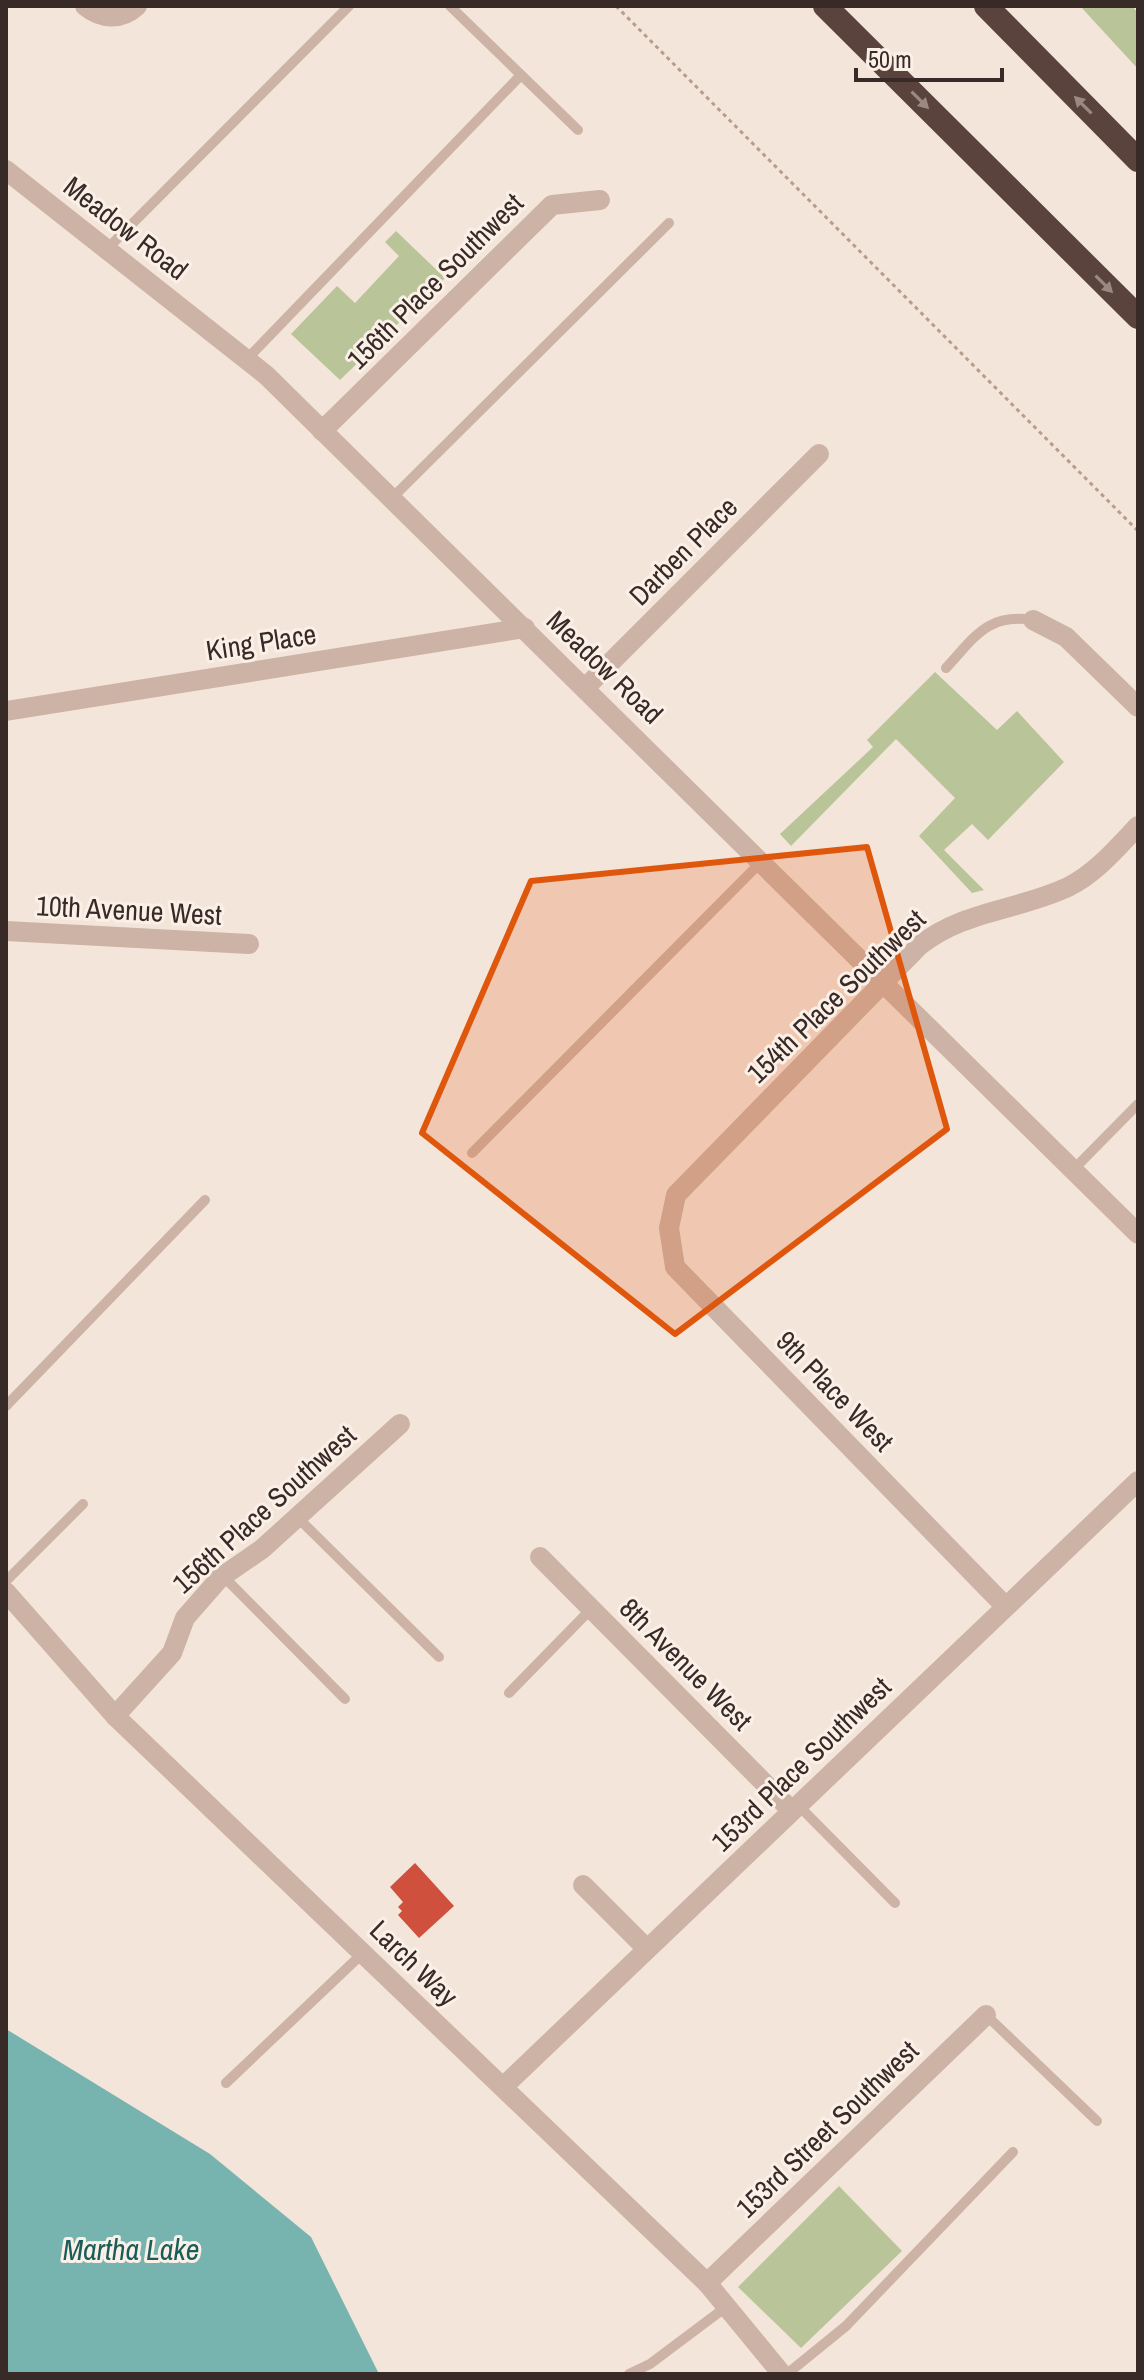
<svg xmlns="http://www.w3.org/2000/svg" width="1144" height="2380" viewBox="0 0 1144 2380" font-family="'Archivo Narrow',sans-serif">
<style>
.green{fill:#bac499}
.water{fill:#77b3af}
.building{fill:#cf503d}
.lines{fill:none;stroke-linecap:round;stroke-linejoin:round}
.path{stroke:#b99c8f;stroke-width:3;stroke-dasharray:4 4;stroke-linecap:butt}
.service{stroke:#cdb3a5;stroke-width:10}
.minor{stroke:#cdb3a5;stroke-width:20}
.tertiary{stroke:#cdb3a5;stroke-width:20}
.motorway{stroke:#5a433d;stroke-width:24}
.oneway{fill:#9a8881}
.marked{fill:#df570d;fill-opacity:0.2;stroke:#df570d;stroke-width:6;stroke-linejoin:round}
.labels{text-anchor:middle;stroke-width:6;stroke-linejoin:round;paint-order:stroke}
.street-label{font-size:28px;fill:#382a27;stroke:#fbf0e7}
.water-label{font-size:30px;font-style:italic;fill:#195d59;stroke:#fbf0e7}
</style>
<rect width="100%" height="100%" fill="#f4e5da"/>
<!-- green -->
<path class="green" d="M1080,6H1132L1138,13V69Z
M396,231L445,278L340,380L291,334L337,286L355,303L399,256L385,242Z
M935,672L997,730L1017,711L1064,762L988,840L972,824L944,850L984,890L972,893L919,836L955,798L896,739L791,846L780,834L873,747L867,740Z
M839,2186L902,2251L801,2348L738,2287Z"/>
<!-- water -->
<path class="water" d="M6,2029L210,2154L311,2237L379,2374H6Z"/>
<!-- building -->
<path class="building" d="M415,1863L454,1906L419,1938L398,1915L402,1911L398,1907L403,1902L390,1887Z"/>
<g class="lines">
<!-- path -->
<path class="path" d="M616,6L1138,531"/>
<!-- service -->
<path class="service" d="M450,6L578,130
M107,249L349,6
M247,359L521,75
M390,500L669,223
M946,668C975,637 987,613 1033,620
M472,1153L759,864
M1073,1170L1138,1104
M6,1406L205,1200
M297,1517L439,1657
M223,1576L345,1699
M6,1581L83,1504
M509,1693L591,1609
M798,1805L895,1903
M986,2015L1097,2121
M226,2083L363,1953
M629,2374L650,2364L726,2307
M787,2374L846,2326L1013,2152"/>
<!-- minor -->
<path class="minor" d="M85,6C101,19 121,21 137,6
M322,431L552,205L600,200
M1033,620L1066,637L1138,707
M586,687L819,454
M6,931L249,944
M540,1557L792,1811
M1006,1607L675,1267L669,1228L676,1195L919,946C964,910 1017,911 1068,887C1095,874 1117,848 1138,826
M115,1716L172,1653L185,1618L220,1578L262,1549L400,1424
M583,1885L647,1949
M503,2087L1138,1481
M707,2283L986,2015"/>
<!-- tertiary -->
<path class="tertiary" d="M6,170L266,375L1138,1234
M6,711L525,628
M6,1592L115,1716L707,2283L782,2374"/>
<!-- motorway -->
<path class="motorway" d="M825,6L1138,317
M986,6L1138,160"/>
</g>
<!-- one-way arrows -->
<defs><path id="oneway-solid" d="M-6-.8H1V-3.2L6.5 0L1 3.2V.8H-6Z" transform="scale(2)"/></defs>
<g class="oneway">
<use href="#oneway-solid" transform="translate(920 100) rotate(45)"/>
<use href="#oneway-solid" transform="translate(1083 105) rotate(-135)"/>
<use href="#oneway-solid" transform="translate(1104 284) rotate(45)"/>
</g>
<!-- marked area -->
<path class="marked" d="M867,847L947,1129L675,1334L422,1133L531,881Z"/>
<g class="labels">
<!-- street labels -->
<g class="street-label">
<text transform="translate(126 228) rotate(38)" y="10">Meadow Road</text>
<text transform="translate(435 281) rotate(-45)" y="10">156th Place Southwest</text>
<text transform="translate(683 551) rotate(-45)" y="10">Darben Place</text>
<text transform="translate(261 642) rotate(-9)" y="10">King Place</text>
<text transform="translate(605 667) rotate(44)" y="10">Meadow Road</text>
<text transform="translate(129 910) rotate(3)" y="10">10th Avenue West</text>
<text transform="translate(836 996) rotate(-44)" y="10">154th Place Southwest</text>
<text transform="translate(835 1391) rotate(46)" y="10">9th Place West</text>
<text transform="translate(264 1509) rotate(-42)" y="10">156th Place Southwest</text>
<text transform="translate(686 1664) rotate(45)" y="10">8th Avenue West</text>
<text transform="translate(801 1764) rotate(-44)" y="10">153rd Place Southwest</text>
<text transform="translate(414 1963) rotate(44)" y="10">Larch Way</text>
<text transform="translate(827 2129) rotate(-44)" y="10">153rd Street Southwest</text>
</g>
<!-- water labels -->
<g class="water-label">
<text x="131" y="2260">Martha Lake</text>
</g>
</g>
<!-- border -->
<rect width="1144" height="2380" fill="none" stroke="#382a27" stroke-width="16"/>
<!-- scale -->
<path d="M856 68v12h146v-12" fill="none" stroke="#382a27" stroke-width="4"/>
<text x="868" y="68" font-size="24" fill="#382a27" stroke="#fbf0e7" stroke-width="6" paint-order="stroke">50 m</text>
</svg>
